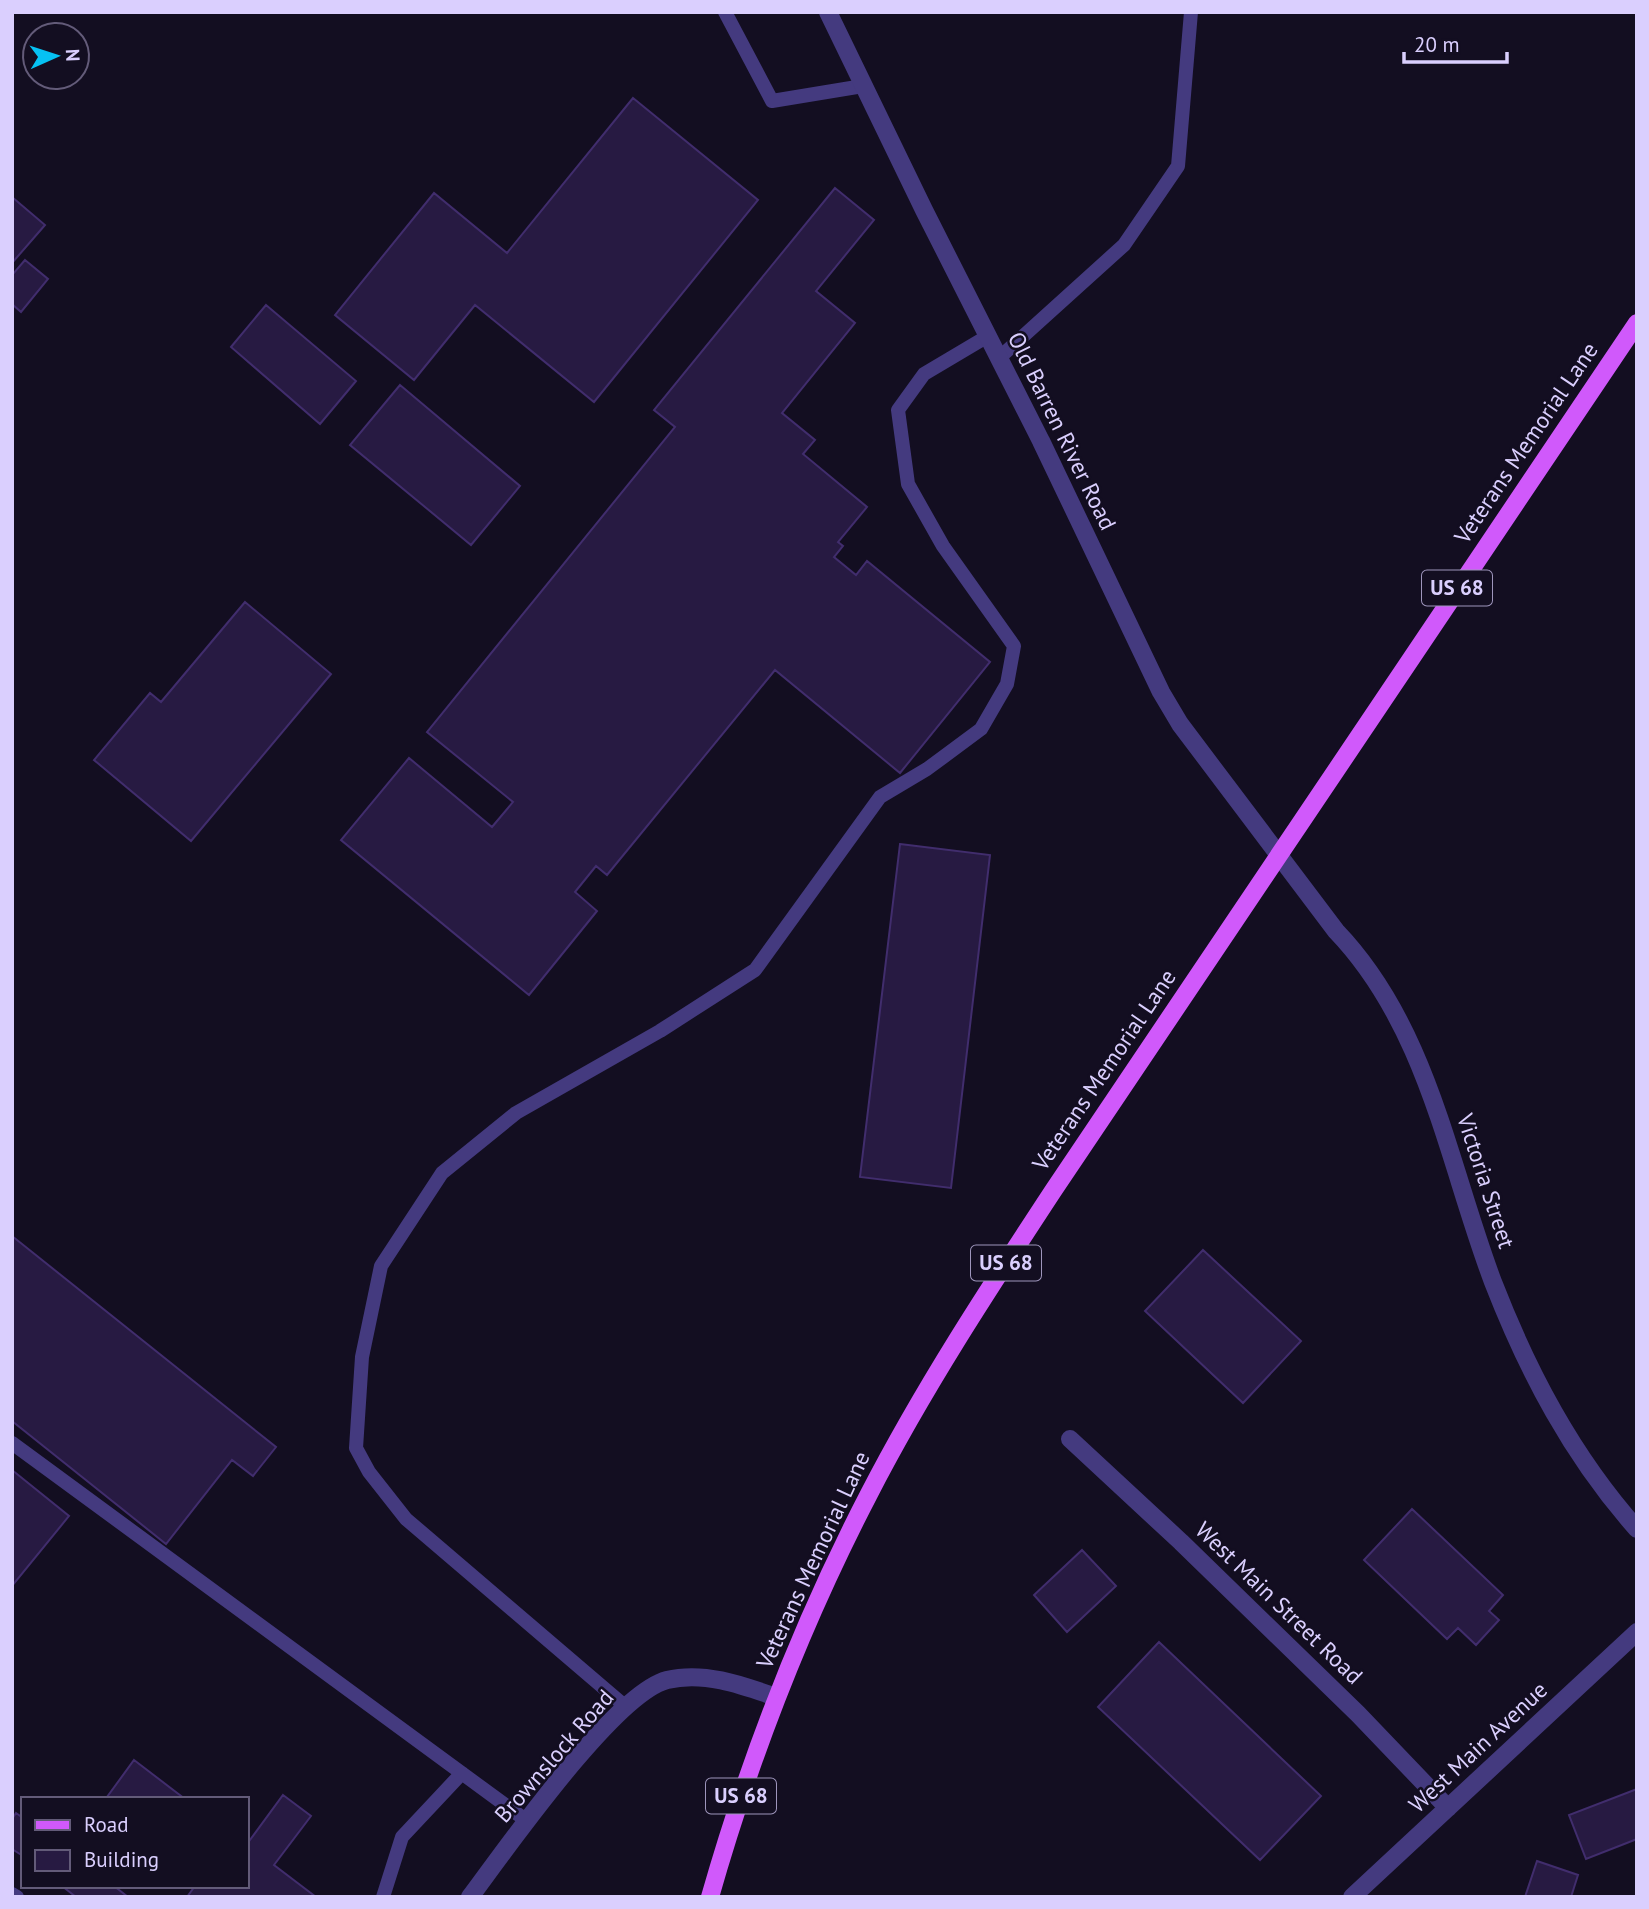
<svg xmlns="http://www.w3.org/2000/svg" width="1649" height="1909" viewBox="0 0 1649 1909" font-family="'PT Sans',sans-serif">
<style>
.building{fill:#271a42;stroke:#412d6d;stroke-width:2}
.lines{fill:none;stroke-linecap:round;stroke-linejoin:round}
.lane{stroke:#443a7f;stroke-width:14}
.street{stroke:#443a7f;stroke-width:18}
.primary{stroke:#d059fb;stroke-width:18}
.labels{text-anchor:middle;stroke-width:5;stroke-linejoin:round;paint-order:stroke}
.shield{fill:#130e21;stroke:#9e95bc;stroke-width:2}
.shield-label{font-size:21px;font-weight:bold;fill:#dacffe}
.street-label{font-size:23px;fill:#dacffe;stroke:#130e21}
</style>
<rect width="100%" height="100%" fill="#130e21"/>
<!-- building -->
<path class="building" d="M633,98L758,200L594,402L475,305L414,380L335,315L434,193L507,253Z
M835,188L874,220L816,291L855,323L782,413L815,440L803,454L867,507L838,542L843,546L834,557L856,575L867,561L990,662L900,773L775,670L607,875L596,866L575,892L597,911L529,995L341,840L409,758L492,827L513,802L427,732L675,427L654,410Z
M12,197L45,225L12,263Z
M25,260L48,279L21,312L12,304V275Z
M266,305L356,381L320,424L231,347Z
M400,385L520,486L471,545L350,445Z
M245,602L331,674L191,841L94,760L150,693L161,702Z
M900,844L990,855L951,1188L860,1177Z
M12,1236L276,1447L253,1476L232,1460L166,1544L12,1421Z
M1203,1250L1301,1341L1243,1403L1145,1311Z
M12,1470L69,1516L12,1586Z
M1412,1509L1503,1595L1489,1611L1499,1620L1476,1645L1458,1628L1447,1639L1364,1560Z
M1082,1550L1116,1586L1067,1632L1034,1595Z
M1159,1642L1321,1796L1260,1860L1098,1707Z
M134,1760L185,1799H110L107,1797Z
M1637,1789V1839L1586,1859L1569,1815Z
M283,1795L311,1816L274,1865L316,1897H187L195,1886H247V1844Z
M16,1813L23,1818V1856L12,1849V1819Z
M1537,1861L1578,1875L1571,1897H1525Z
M62,1886H114L128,1897H76Z"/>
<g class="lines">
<!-- lane -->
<path class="lane" d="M725,12L772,101L863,86
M999,358L1124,245L1178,166L1191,12
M12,1443L527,1821
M626,1707L406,1519L369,1472L356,1448L362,1357L381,1266L442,1173L516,1113L660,1031L755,970L880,797L927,769L981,729L1007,684L1014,646L943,546L908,484L898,410L924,374L988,336
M12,1894L17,1897
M383,1897L402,1837L462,1773"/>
<!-- street -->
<path class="street" d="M828,12L924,210L1041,441L1161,692L1180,724L1336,931C1428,1027 1448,1163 1493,1282C1528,1372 1572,1456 1637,1529
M1070,1439L1181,1542L1358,1714L1448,1808
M470,1897C506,1849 614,1694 667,1680C704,1671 742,1685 776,1697
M1352,1897L1637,1632"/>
<!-- primary -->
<path class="primary" d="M710,1897C750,1757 802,1623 869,1494C923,1389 988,1290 1053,1191L1637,323"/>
</g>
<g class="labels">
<!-- shield labels -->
<g class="shield">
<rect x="1422" y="570.5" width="70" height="35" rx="5"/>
<rect x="971" y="1245.5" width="70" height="35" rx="5"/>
<rect x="706" y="1778.5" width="70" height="35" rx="5"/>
</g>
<g class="shield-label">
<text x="1457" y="595">US 68</text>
<text x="1006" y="1270">US 68</text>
<text x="741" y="1803">US 68</text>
</g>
<!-- street labels -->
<g class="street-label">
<text transform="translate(1062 431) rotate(64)" y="8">Old Barren River Road</text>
<text transform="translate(1526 443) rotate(-56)" y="8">Veterans Memorial Lane</text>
<text transform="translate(1104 1070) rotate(-56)" y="8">Veterans Memorial Lane</text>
<text transform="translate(1486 1181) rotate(72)" y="8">Victoria Street</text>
<text transform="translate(813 1560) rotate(-65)" y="8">Veterans Memorial Lane</text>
<text transform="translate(1279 1603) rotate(44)" y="8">West Main Street Road</text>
<text transform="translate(1478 1747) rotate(-43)" y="8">West Main Avenue</text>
<text transform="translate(554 1756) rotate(-49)" y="8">Brownslock Road</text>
</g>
</g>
<!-- border -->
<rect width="1649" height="1909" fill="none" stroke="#dacffe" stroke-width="28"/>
<!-- legend -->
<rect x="21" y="1797" width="228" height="91" fill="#130e21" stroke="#635b79" stroke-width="2"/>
<rect x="35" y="1820" width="35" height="10" fill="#d059fb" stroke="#635b79" stroke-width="2"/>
<text x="84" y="1832" font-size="21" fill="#dacffe">Road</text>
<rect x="35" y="1850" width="35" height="21" fill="#271a42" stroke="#635b79" stroke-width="2"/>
<text x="84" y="1867" font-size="21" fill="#dacffe">Building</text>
<!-- north arrow -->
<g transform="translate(56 56) rotate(87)"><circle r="33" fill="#130e21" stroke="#635b79" stroke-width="2"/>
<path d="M0-5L12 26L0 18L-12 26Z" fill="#06c2f3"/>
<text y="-10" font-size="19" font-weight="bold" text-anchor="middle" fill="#dacffe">N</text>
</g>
<!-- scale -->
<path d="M1404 52v10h103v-10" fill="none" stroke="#dacffe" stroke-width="3.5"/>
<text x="1414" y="52" font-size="21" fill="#dacffe" stroke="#130e21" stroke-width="5" paint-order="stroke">20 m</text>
</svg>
